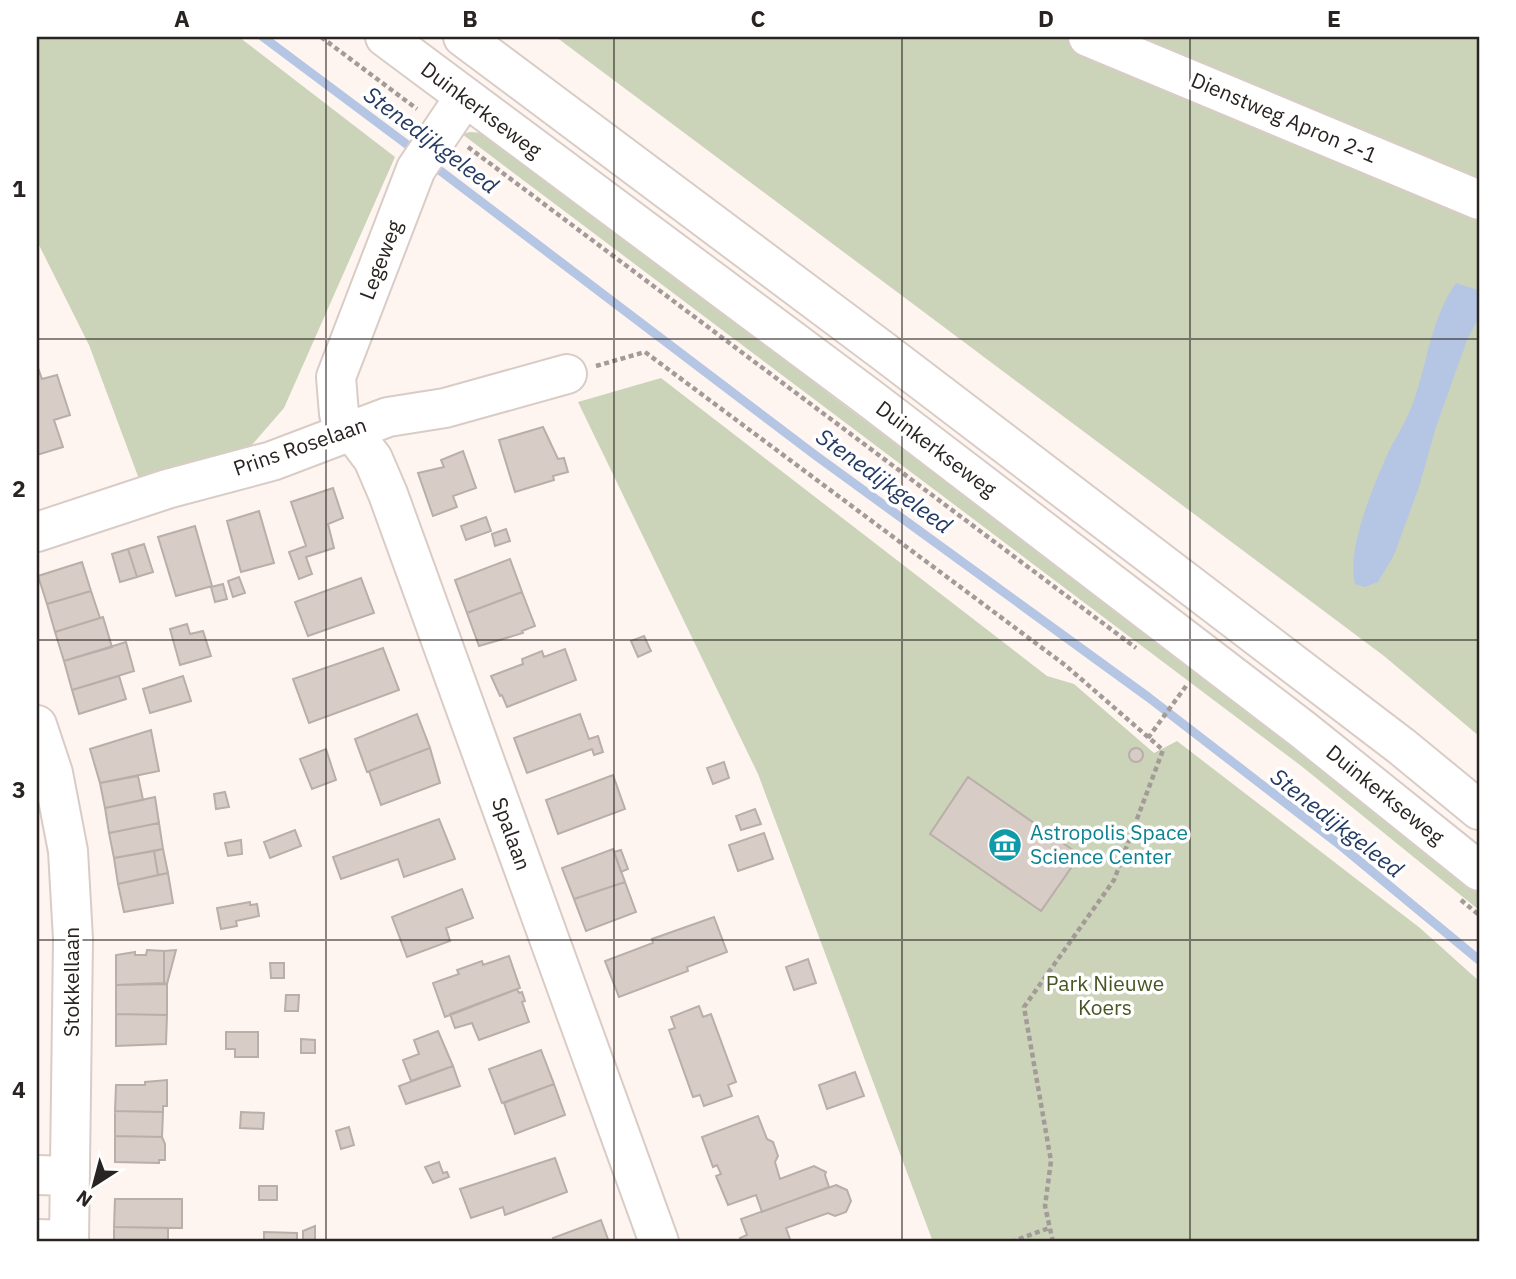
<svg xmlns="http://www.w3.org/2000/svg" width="1516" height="1279" viewBox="0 0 1516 1279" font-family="'IBM Plex Sans',sans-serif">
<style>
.green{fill:#cbd4b9}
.water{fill:#b5c5e4}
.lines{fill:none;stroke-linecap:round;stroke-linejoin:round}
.stream{stroke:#b5c5e4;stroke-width:9}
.building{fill:#d8ccc6;stroke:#b9aea8;stroke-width:2}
.minor-casing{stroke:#d9ccc6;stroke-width:42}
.major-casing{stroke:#d9ccc6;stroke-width:42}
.path{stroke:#a39b98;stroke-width:4.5;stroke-dasharray:5 3.5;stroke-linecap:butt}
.minor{stroke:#fff;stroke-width:38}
.major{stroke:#fff;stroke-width:38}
.grid{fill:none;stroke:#292422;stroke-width:2;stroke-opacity:0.55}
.labels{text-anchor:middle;stroke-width:7;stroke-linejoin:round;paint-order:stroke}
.street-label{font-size:21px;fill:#292422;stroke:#fff}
.culture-label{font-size:21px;fill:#0d838f;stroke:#fff;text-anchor:start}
.park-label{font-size:21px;fill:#475622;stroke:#fff}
.water-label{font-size:23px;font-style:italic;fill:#253a63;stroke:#fff}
.neatline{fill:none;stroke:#292422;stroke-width:2.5}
.grid-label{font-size:23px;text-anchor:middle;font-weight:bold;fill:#292422}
</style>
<rect width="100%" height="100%" fill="#fff5f0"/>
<!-- green -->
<path class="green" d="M37,37H239L395,157L284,408L251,446L139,479L89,345L37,241Z
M556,37H1479V736L1384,656Z
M470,132L483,133L1133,623L1434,856L1479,894V910L1300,765L462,134Z
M661,378L1047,676L1074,684L1154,753L1177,741L1420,928L1479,981V1242H933L758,774L578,402Z"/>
<!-- water -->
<path class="water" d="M1456,283L1478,290L1479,317L1467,340L1436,427L1419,487L1394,555L1378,582L1365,587L1355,584C1346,549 1374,484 1389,451C1397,435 1407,420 1413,403C1428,362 1430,320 1456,283Z"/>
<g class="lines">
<!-- stream -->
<path class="stream" d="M263,37L417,152
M430,163L815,455L1148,697L1340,845L1479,960"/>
</g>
<!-- building -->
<path class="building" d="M37,365L42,379L57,375L70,415L54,420L63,447L37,455Z
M543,427L558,459L564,458L568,472L553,476L554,480L515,492L499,440Z
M463,451L476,488L453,496L457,507L433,516L418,473L444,467L441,460Z
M333,488L343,518L328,524L334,548L306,557L312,574L299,579L289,552L306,546L291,502Z
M259,511L274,563L241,572L227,521Z
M486,517L491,531L466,540L461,526Z
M195,526L212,586L176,596L158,537Z
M506,529L510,541L495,546L492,534Z
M144,544L153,572L137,577L128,549Z
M128,549L137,577L120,582L112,554Z
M510,559L522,592L467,613L455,580Z
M82,562L91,591L47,604L38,576Z
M239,577L245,593L233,597L228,581Z
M361,578L374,613L308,636L295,602Z
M223,584L227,599L215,602L211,587Z
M91,591L100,618L55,632L47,604Z
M522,592L535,626L522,631L523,633L479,646L467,613Z
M103,617L112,647L64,661L55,632Z
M187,624L190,634L203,631L211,656L180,665L170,629Z
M644,636L651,651L638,657L631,641Z
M126,642L134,671L72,690L64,661Z
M383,648L399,690L309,723L293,679Z
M565,649L576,680L507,707L502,695L500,696L491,676L523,664L522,659L542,651L544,657Z
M119,676L126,699L79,714L72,690Z
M183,676L191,701L150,713L143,689Z
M417,714L430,748L367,772L355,739Z
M580,714L589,739L598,736L603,752L594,755L592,749L527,773L514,738Z
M151,730L159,771L100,783L90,749Z
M1129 755a7 7 0 1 1 14 0a7 7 0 1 1-14 0Z
M430,748L440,783L381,805L369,771Z
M326,749L336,780L312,789L300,759Z
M724,762L729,778L713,784L707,768Z
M613,775L625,809L558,834L546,800Z
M138,776L143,800L105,808L100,783Z
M968,777L1080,855L1041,911L930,834Z
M225,792L229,807L216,809L214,794Z
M155,797L159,823L109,833L105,808Z
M755,809L761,824L741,830L736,816Z
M439,819L455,859L404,877L398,859L341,879L333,857Z
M159,823L163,849L114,858L109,833Z
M295,830L301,846L270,858L264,842Z
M764,833L773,859L738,871L729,845Z
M241,840L242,854L228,856L225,843Z
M163,849L168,873L158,875L154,851Z
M613,849L625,882L574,899L562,868Z
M621,850L628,869L621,872L614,852Z
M154,851L158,875L118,884L114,858Z
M168,873L173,903L124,912L118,884Z
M625,882L636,912L586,931L574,899Z
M462,889L473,918L446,928L450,941L407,957L392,917Z
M250,902V905L257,904L259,916L236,921L237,926L221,929L217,908Z
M714,917L727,952L687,967L688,971L619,997L605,961L653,943L652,939Z
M147,950L164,951V983L116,985V955L135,952V955H146Z
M176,950L167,984L164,983V951Z
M509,956L520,988L445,1017L433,983L459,974L457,970L482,961L483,965Z
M808,959L816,983L794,990L786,967Z
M270,963H284V978H271Z
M167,984V1015L116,1014V985Z
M517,989L519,993L522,992L525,1001L522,1002L529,1022L479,1040L472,1023L455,1028L450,1014Z
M286,995H299L298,1011H285Z
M699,1006L703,1017L711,1014L736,1082L728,1085L732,1096L704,1106L700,1095L693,1097L669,1030L675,1028L671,1017Z
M116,1014L167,1015L166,1044L116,1046Z
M438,1031L453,1066L411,1081L403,1060L419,1054L414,1040Z
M226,1032H258V1057H235V1049H226Z
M301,1039L315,1040V1053H301Z
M541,1050L554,1084L502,1103L489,1069Z
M453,1066L460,1086L406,1104L399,1086Z
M855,1072L864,1096L827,1109L819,1085Z
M167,1080V1106H163V1112L115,1111L116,1085H145V1082Z
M554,1084L565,1115L515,1134L504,1103Z
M115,1111L163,1112L162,1137L115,1136Z
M241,1112L264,1113L263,1129L240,1128Z
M758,1116L767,1139L773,1142L778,1156L775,1162L780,1179L814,1166L826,1172L825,1175L829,1187L762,1212L756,1195L728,1205L716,1176L721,1174L717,1165L713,1167L702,1137Z
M349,1127L354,1145L341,1149L336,1131Z
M115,1136L162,1137L165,1144V1160H159V1163L115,1162Z
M555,1158L567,1192L505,1215L503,1207L471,1218L460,1189Z
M439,1162L443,1173L447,1172L449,1177L433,1183L425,1167Z
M836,1185L847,1190L851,1201L846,1212L835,1216L828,1213L786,1228L791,1242H742L740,1238L747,1235L741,1219Z
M259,1186H277V1200H259Z
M115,1199H182V1228L114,1227Z
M601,1220L609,1242H555L553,1238Z
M315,1226V1242H303V1231Z
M114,1227L168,1228V1242H114Z
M264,1232L297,1233V1242H264Z"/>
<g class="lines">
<!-- minor casing -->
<g class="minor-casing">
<path id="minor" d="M1088,37L1479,200
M464,98L416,169L336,377L339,414L373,459L388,494L659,1242
M37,532L167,489L272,461L388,417L445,408L567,374
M37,725L53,773L68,851L73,939L69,1242
M37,1175L70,1176
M37,1239L69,1240"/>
</g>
<!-- major casing -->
<g class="major-casing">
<path id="major" d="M385,37L868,397L1302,729L1479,871
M463,37L883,351L1401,746L1479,810"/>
</g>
<!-- path -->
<path class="path" d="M321,37L417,109
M468,147L1136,648
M596,366L645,352L1065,665L1163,750L1114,880L1024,1007L1051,1161L1045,1206L1053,1242
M1148,738L1186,686
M1461,900L1479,915
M1011,1242L1049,1228"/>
<!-- minor -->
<use href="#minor" class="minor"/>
<!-- major -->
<use href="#major" class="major"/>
</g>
<!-- grid -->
<path class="grid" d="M326,37V1242M614,37V1242M902,37V1242M1190,37V1242M37,339H1479M37,640H1479M37,940H1479"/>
<!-- icons -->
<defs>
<g id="museum-disc" transform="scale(1.75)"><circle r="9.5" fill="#0f9aa8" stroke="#fff"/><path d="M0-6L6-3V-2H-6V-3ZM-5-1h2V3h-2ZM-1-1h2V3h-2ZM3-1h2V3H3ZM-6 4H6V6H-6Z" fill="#fff"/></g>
</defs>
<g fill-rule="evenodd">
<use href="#museum-disc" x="1005" y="845"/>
</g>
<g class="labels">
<!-- street labels -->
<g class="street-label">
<text transform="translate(481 110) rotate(37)" y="7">Duinkerkseweg</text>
<text transform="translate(1284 118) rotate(23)" y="7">Dienstweg Apron 2-1</text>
<text transform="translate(381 260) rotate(-69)" y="7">Legeweg</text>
<text transform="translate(300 447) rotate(-19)" y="7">Prins Roselaan</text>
<text transform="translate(936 449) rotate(37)" y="7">Duinkerkseweg</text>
<text transform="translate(1385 795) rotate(39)" y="7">Duinkerkseweg</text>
<text transform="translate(511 834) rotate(70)" y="7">Spalaan</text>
<text transform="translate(72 982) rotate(-90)" y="7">Stokkellaan</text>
</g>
<!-- culture labels -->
<g class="culture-label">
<text x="1030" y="840">Astropolis Space<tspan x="1030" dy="24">Science Center</tspan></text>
</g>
<!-- park labels -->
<g class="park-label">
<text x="1105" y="991">Park Nieuwe<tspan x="1105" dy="24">Koers</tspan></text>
</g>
<!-- water labels -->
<g class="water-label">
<text transform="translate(431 140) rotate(37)" y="8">Stenedijkgeleed</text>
<text transform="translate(884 481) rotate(36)" y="8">Stenedijkgeleed</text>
<text transform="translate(1337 823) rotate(38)" y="8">Stenedijkgeleed</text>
</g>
</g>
<!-- border -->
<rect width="1516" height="1279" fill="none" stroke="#ffffff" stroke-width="77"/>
<!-- north arrow -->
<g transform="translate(94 1185) rotate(216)" stroke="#ffffff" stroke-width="5" paint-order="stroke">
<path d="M0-5L12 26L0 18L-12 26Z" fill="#292422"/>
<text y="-10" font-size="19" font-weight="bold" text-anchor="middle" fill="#292422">N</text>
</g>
<rect x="38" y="38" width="1440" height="1202" class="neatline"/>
<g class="grid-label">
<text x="182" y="27">A</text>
<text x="470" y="27">B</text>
<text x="758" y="27">C</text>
<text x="1046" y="27">D</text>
<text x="1334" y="27">E</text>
<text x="19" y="197">1</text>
<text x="19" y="497">2</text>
<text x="19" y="798">3</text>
<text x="19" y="1098">4</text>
</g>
</svg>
